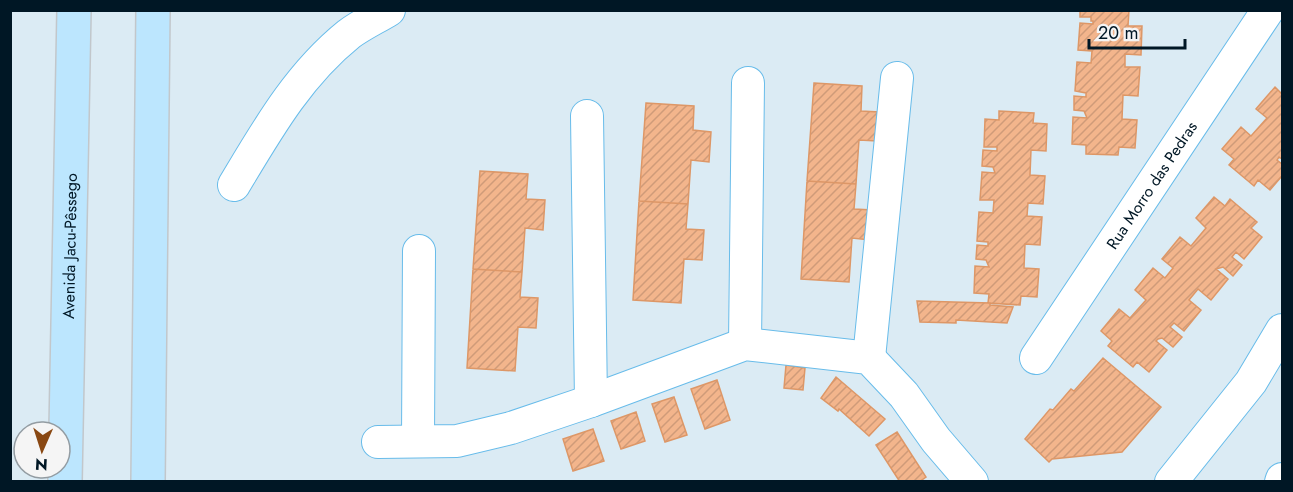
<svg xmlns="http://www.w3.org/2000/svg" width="1293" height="492" viewBox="0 0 1293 492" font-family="Jost,sans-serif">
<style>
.building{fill:url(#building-hatch);stroke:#dd9767;stroke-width:1.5}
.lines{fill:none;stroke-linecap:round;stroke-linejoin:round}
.minor-casing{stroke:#68bcea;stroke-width:34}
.trunk-casing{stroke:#c2c7cb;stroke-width:36}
.minor{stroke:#fff;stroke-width:32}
.trunk{stroke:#bce6fe;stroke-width:33}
.labels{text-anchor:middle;stroke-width:4.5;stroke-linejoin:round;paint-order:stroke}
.street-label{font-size:16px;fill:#001725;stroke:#f5f5f5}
</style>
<defs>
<pattern id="building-hatch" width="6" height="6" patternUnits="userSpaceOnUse" patternTransform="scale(1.5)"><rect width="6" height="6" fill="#f3b58c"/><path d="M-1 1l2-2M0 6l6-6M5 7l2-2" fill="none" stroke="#cf9b79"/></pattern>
</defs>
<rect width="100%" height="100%" fill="#dbebf4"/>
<!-- building -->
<path class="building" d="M1080,10H1129L1128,26H1142L1141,55L1125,54V67H1140L1138,96L1123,95L1122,119L1137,120L1135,148L1119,147L1118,155L1086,154V145L1072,144L1073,117L1087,118L1084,111L1074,110V96L1086,97V93L1075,91L1077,62L1091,63L1092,51L1078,50L1080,23L1093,24V21H1091V17H1080Z
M814,83L862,86L861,111L879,112L877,141L859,140L856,184L807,181Z
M1275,87L1282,94V159L1279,157L1277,160L1282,164V176L1270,190L1258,180L1254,186L1229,165L1234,159L1222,149L1241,127L1251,136L1267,118L1256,109Z
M646,103L694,106L693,130L711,132L709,162L691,160L688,204L639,201Z
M999,111L1034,113L1033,123L1047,124L1046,151L1031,150L1030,175L1045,176L1043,204L1028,203L1027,216L1042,217L1040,245L1025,244L1024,268L1039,269L1037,297L1021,296L1020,305L988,303L989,294L974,293L975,266L989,267L986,260L976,259L977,245L988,246V242L977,241L979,212L993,213L994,200H980L982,172L995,173L993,167L982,166L983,150L997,151V147H984L985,119L999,120Z
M480,171L528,174L526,199L545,200L543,230L525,228L522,272L473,269Z
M807,181L856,184L854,209L872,210L870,240L852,238L849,282L801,279Z
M1214,197L1225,206L1230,199L1257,222L1251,228L1262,237L1244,259L1236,252L1232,257L1242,265L1233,276L1223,267L1216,269L1228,279L1211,300L1198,289L1189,300L1201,310L1184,331L1174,323L1170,327L1182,337L1173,347L1162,338L1158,339L1156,341L1167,350L1149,372L1137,362L1133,367L1108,346L1112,341L1101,331L1119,309L1130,318L1146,300L1135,290L1153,268L1165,278L1173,268L1162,259L1180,237L1191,246L1206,228L1196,218Z
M639,201L688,204L686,229L704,230L702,260L684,259L681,303L633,300Z
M473,269L522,272L520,297L538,298L536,328L518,327L515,371L467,368Z
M917,301L990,303V305L1013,307L1007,323L956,320V323L920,322Z
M1103,358L1161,407L1122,452L1052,459L1049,462L1025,439L1050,409L1053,410L1071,389L1074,391Z
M786,365L805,368L803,390L784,388Z
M836,377L885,419L869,436L839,409L838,411L821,398Z
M717,380L730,420L705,429L691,389Z
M674,397L687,435L665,442L652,404Z
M636,412L645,441L621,449L611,421Z
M593,429L604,461L573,471L563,439Z
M897,432L926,477L919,482H900L876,445Z"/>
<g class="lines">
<!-- minor casing -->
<g class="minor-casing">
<g id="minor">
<path d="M587,116L591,401"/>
<path d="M234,185C267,130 298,75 349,34C361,25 376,18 389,10"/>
<path d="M745,344L748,83"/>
<path d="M869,358L897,78"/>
<path id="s1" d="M1036,358L1268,10"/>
<path d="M418,441L419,251"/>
<path d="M378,442L457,441L511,428L591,401L745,344L869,358L904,395L936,440L972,482"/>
<path d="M1171,482L1251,382L1282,330"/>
<path d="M1281,482L1282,479"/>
</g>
</g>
<!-- trunk casing -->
<g class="trunk-casing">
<g id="trunk">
<path id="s2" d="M65,482L74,10"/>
<path d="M148,482L153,10"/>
</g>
</g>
<!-- minor -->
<use href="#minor" class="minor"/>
<!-- trunk -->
<use href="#trunk" class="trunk"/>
</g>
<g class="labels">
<!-- street labels -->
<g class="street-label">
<text dy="6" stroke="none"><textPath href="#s1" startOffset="208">Rua Morro das Pedras</textPath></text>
<text dy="6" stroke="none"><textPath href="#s2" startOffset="236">Avenida Jacu-Pêssego</textPath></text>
</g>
</g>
<!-- border -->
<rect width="1293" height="492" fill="none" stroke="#001725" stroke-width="24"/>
<!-- north arrow -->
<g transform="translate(42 450) rotate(183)"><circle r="28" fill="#f5f5f5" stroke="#939ca2" stroke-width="1.5"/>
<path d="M0-4.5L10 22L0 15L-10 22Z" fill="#894813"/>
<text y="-9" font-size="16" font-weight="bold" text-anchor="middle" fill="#001725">N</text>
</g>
<!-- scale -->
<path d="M1089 39v9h96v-9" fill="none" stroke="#001725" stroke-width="3"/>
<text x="1098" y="39" font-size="18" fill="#001725" stroke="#f5f5f5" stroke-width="4.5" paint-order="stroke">20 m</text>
</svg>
